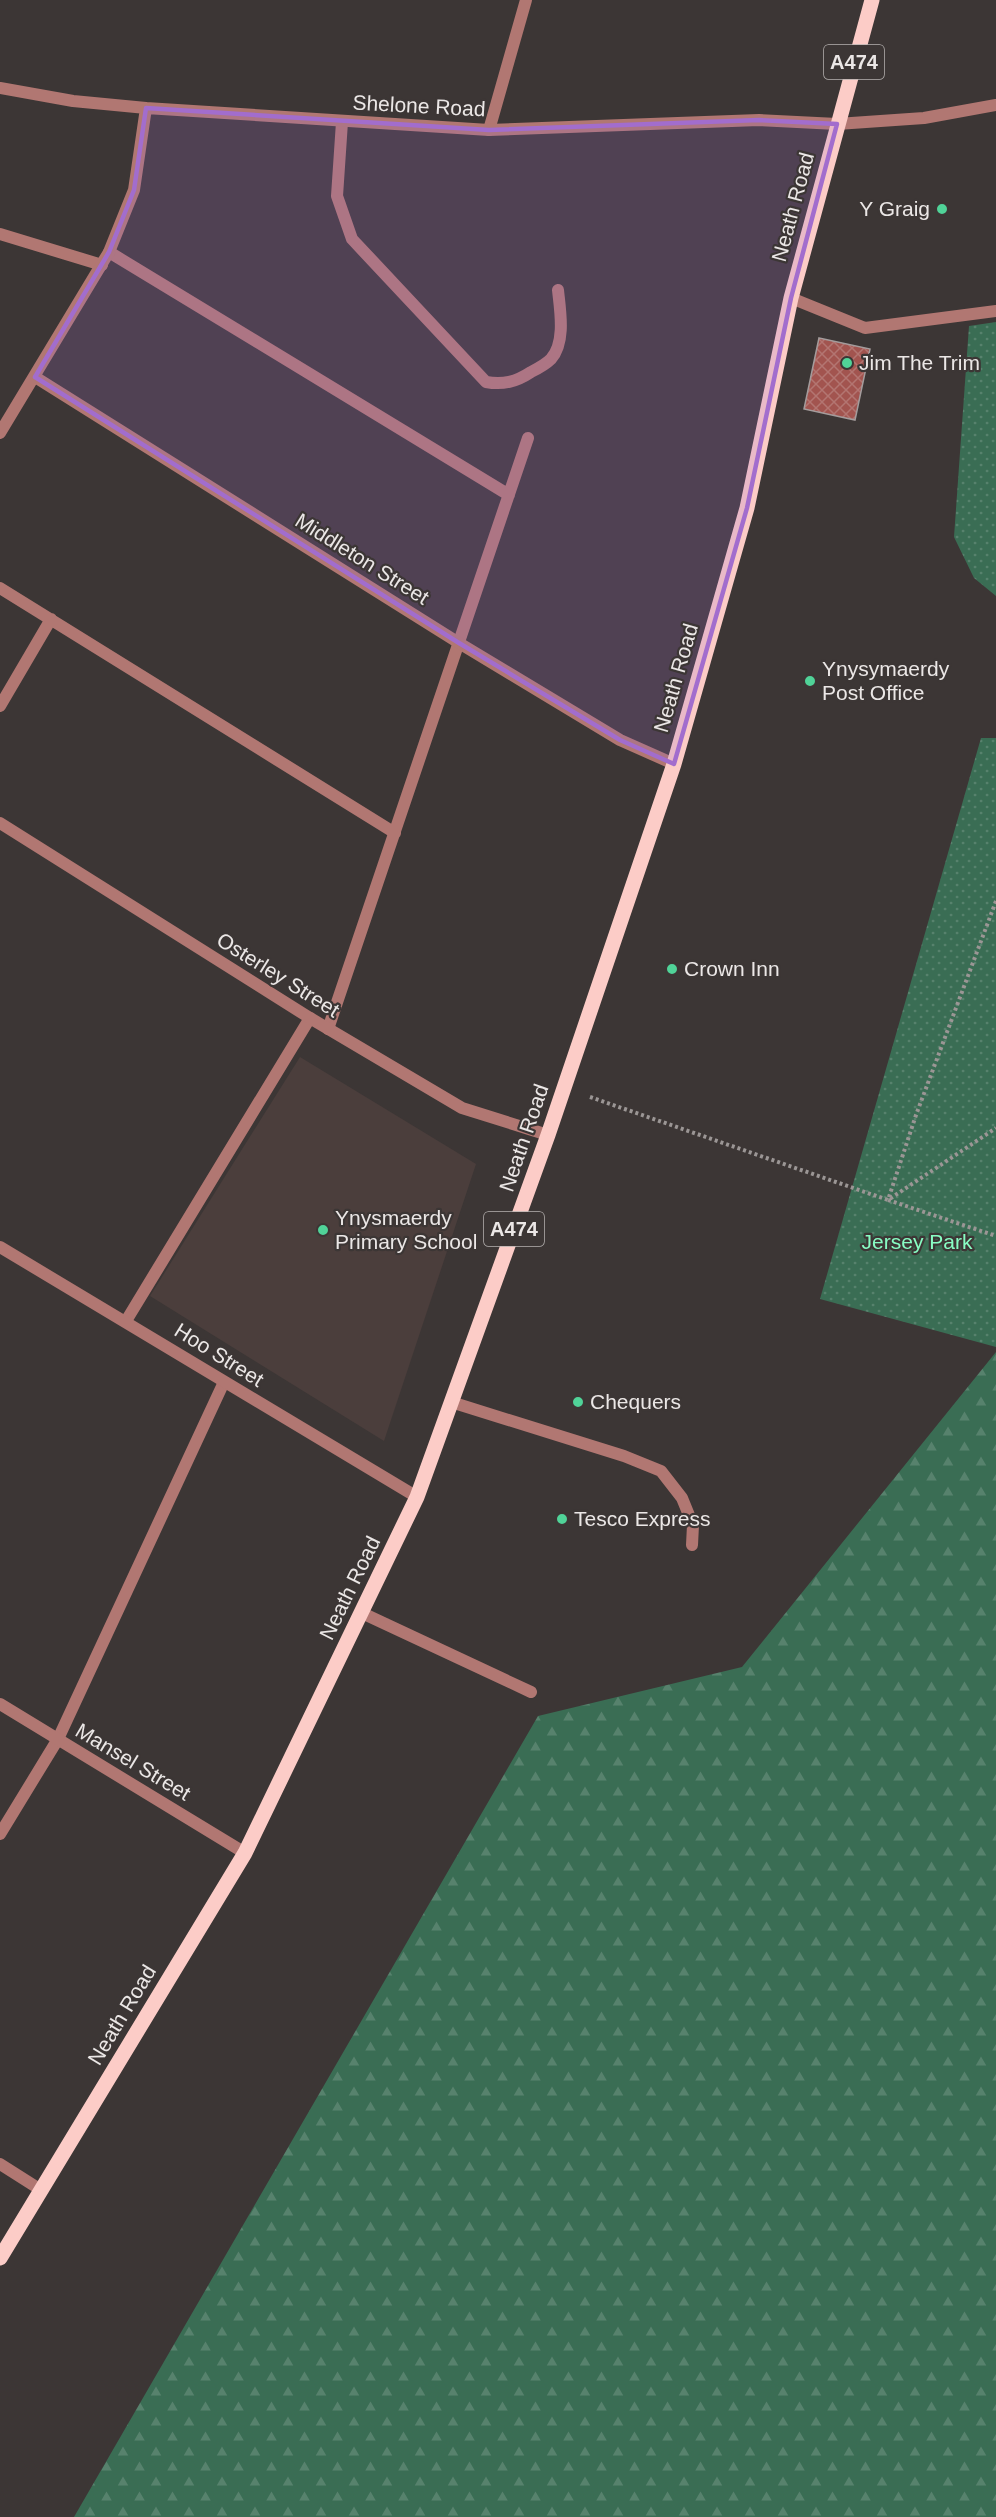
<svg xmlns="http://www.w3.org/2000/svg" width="996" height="2517" viewBox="0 0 996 2517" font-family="Helvetica,sans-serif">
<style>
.built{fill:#4b3e3c}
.green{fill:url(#green-dots)}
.forest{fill:url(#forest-firs)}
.building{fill:url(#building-cross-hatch);stroke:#a49c9c;stroke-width:1.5}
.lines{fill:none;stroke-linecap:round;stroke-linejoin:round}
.path{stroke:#9b9695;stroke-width:4;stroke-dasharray:3 3;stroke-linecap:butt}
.service{stroke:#b17772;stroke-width:12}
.minor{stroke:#b17772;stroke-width:12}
.tertiary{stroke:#b17772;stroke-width:12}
.primary{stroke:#fcccc7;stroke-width:15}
.marked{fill:#a26dcd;fill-opacity:0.2;stroke:#a26dcd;stroke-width:4.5;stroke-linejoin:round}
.poi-dot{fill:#50d398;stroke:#3c3635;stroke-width:2}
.labels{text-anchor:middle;stroke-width:4.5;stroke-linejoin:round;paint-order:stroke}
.shield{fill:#3c3635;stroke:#b6b2b1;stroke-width:1.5}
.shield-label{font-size:20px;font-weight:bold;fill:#ebe7e6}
.street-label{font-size:21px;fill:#ebe7e6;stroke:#3c3635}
.poi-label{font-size:21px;fill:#ebe7e6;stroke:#3c3635;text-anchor:start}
.park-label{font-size:21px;fill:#88fcc3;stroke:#3c3635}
</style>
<defs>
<pattern id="green-dots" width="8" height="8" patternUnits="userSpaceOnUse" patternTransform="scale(1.5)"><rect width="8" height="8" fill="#3a6d54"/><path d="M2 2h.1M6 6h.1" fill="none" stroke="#57826d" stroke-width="1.8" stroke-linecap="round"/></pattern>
<pattern id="forest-firs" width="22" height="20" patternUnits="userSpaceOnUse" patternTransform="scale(1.5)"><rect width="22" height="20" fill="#3a6d54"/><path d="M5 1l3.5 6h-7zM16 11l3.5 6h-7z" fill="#57826d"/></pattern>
<pattern id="building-cross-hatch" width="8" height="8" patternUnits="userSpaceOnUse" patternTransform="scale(1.5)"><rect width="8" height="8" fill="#a2544f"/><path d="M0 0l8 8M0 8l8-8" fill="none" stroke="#b37571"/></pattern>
</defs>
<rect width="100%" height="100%" fill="#3c3635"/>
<!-- built -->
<path class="built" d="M300,1057L476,1164L384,1441L150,1296Z"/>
<!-- green -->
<path class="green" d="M996,322V596L974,578L954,537L969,326Z
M981,738H996V1347L820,1299Z"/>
<!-- forest -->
<path class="forest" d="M996,1352V2517H74L538,1716L742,1667Z"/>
<!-- building -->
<path class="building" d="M819,338L870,349L855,420L804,409Z"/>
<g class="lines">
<!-- path -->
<path class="path" d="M996,901L916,1115L888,1200L996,1236
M590,1097L888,1200L996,1128"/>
<!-- service -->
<path class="service" d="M342,122L337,196L352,239L486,382C503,385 516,382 531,372C537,369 545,365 551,359C566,342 560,310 558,290
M489,130L526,0
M0,234L102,265
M109,252L509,495
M791,298L865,328L996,311
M0,588L395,833
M0,706L51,619
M328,1029L528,438
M126,1321L310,1018
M451,1402L624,1456L661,1471L682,1498L693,1525L692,1545
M362,1613L531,1692
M0,1834L58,1739L224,1382"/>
<!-- minor -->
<path class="minor" d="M0,88L73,101L146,108L489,130L759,120L837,124
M35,377L459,643L620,740L674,764
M0,433L109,252L134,190L146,108
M0,823L310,1018L462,1108L548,1135
M0,1247L417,1497
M0,1704L245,1853
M0,2164L41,2190"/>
<!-- tertiary -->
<path class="tertiary" d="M837,124L924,118L996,105"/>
<!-- primary -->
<path class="primary" d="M0,2258L245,1853L417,1497L548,1135L674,764L747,508L791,298L872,0"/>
</g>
<!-- marked area -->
<path class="marked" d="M146,108L489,130L759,120L837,124L791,298L747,508L674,764L620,740L459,643L35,377L109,252L134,190Z"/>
<!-- markers -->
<g class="poi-dot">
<circle cx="942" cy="209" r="6"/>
<circle cx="847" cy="363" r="6"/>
<circle cx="810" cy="681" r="6"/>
<circle cx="672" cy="969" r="6"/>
<circle cx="323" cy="1230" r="6"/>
<circle cx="578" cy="1402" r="6"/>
<circle cx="562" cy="1519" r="6"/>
</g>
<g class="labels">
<!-- shield labels -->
<g class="shield">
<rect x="824" y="45" width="60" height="34" rx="4.5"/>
<rect x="484" y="1212" width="60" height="34" rx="4.5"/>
</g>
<g class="shield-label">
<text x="854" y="69">A474</text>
<text x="514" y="1236">A474</text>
</g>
<!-- street labels -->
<g class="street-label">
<text transform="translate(419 106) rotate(3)" y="7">Shelone Road</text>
<text transform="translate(793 207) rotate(-75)" y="7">Neath Road</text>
<text transform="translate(362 559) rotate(32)" y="7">Middleton Street</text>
<text transform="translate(676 678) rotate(-74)" y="7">Neath Road</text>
<text transform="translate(278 975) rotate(32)" y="7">Osterley Street</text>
<text transform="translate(524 1138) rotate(-71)" y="7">Neath Road</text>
<text transform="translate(219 1355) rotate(32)" y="7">Hoo Street</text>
<text transform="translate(350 1588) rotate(-64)" y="7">Neath Road</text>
<text transform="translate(133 1762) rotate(31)" y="7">Mansel Street</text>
<text transform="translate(122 2015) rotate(-59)" y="7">Neath Road</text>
</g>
<!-- poi labels -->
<g class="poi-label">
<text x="930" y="216" text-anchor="end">Y Graig</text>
<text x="859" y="370">Jim The Trim</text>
<text x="822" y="676">Ynysymaerdy<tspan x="822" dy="24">Post Office</tspan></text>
<text x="684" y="976">Crown Inn</text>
<text x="335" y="1225">Ynysmaerdy<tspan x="335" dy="24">Primary School</tspan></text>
<text x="590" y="1409">Chequers</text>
<text x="574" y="1526">Tesco Express</text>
</g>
<!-- park labels -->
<g class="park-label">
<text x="917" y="1249">Jersey Park</text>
</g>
</g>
</svg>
